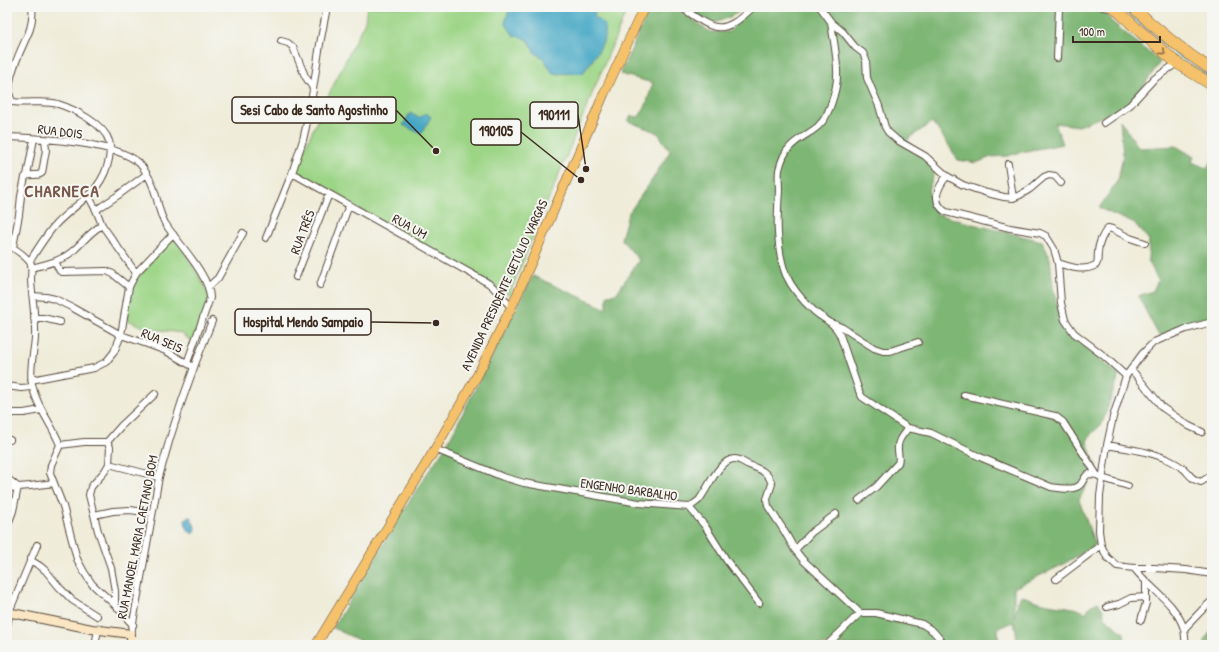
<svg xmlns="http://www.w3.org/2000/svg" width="1219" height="652" viewBox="0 0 1219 652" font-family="'Patrick Hand',sans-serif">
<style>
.green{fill:#9dd587;stroke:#6c8052}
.forest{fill:#7eb674;stroke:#5c7049}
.water{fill:#45a7c5;stroke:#406872}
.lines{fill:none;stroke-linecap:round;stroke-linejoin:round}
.stream{stroke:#45a7c5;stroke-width:1.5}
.street-casing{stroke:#56473a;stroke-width:8}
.secondary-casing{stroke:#56473a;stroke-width:10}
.primary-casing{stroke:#56473a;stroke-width:10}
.highway-casing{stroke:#56473a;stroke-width:12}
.street{stroke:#fff;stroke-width:6}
.secondary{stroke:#fbe6c4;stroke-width:8}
.primary{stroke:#f5c16b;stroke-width:9}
.highway{stroke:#f5c16b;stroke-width:11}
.oneway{stroke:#8f6e41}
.labels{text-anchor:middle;stroke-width:4;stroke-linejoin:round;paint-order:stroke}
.street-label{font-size:13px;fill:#3b2a1e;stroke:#f6f6f2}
.district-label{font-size:17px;font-weight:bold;letter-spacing:1px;fill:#7a574b;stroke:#f6f6f2}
.leader{fill:none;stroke:#3b2a1e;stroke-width:1.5}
.callout-dot{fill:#3b2a1e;stroke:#f6f6f2;stroke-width:1.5}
.callout{fill:#f6f6f2;stroke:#3b2a1e;stroke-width:1.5}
.callout-label{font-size:14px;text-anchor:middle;font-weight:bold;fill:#3b2a1e}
</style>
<rect width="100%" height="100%" fill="#f6f6f2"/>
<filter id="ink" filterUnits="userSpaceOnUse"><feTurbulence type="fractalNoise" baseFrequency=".025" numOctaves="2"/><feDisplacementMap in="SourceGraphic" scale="8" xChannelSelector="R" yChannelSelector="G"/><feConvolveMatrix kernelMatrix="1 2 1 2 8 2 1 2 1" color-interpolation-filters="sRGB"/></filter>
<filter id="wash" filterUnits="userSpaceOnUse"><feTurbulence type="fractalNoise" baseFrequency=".012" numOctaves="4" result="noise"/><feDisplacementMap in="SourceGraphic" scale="16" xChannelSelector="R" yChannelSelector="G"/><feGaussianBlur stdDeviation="0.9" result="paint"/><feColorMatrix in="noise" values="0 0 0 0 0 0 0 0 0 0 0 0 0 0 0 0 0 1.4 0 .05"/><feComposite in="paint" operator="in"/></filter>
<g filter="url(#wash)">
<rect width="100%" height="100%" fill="#efecd9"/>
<!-- green -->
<path class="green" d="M367,7H628L509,295L294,172L331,90L365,21Z
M172,236C187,255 200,276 210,298L193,343L181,333L145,328L128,320L129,289Z"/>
<!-- forest -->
<path class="forest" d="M651,7H675L710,32H729L747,12L754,7H1100L1112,22L1160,62L1130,105L1079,126L1055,123L1063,144L1017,153L1008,156L991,157L976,163L958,160L946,141L932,122L907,140L935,172L928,190L937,214L968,223L1042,241L1050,258L1053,287L1060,320L1073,337L1119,375L1102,424L1091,434L1087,441L1091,453L1097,466L1079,500L1095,545L1062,565L1014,588V618L1018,602L1021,595C1030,599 1038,602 1048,604C1062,607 1074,606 1086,613L1090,606L1098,602L1103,610L1105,618L1124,633L1125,645H1017L1016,630L1014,622L998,628L999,645H369L333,628L420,484L446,446L533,276L607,309V295L616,294L639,260L621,239L628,214L652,180L670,151L658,133L628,121L631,116L639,117L646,105L653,83L620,74Z
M687,7H747L728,18L708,25Z
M1120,120L1139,148L1176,146L1194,157L1192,162L1206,168L1212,161V320L1176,329L1159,336L1138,296L1153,291L1158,280L1148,260L1149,240L1135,224L1099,208L1118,180L1123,155Z
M1212,630V645H1205V639Z"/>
<!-- water -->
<path class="water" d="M510,7H596L594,16C596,18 600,20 602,22C614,35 591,62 583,73L553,74L544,59L534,52L529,41L519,36H514L505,23Z
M410,113L419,118L426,113L431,117L421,134L403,125Z
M189,517L193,518L191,520L194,524L196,530L193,534C187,531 185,524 185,519Z"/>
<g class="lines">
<!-- stream -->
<path class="stream" d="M1123,7C1149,35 1180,58 1212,78"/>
</g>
</g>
<g filter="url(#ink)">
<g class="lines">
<!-- street casing -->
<g class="street-casing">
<path id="street" d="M681,7C714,30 721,38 753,7
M820,7L831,22L843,32L855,47L863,53L866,60L867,78L879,106L885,127L888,132L897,140L925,156L947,176L963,185L987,193L1004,197L1013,198L1020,195L1030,189L1044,177L1049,175L1055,176L1061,183
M1103,7L1114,8
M831,22C833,39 838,58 837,76C837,87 832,104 827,114C819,132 801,134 789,148C784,153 781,162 779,170C778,176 779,184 779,191C777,218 776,249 786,275C792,288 803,301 814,311C824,320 833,321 840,335L859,391L862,397L908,428L931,433L980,457L1051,487C1059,488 1074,491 1080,485C1083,482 1084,477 1088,474L1097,475
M281,41L288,43L293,47L305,76L313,88
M1057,58L1059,7
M1104,123L1130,105L1154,79L1177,63
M7,137C39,138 116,142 139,163C143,167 146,172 148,176C159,193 156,213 169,229C181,246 210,277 210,298L187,363
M1008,164L1013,198
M292,173L488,283L493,287L511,307
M27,175L34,139
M947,176C937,188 931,202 946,212L1010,228L1040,233L1046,236L1054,249L1058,263L1061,303L1065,320L1074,333L1104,356L1126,376
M88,195L96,210L102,225L136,273
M96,210L117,196L147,174
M266,238L292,173L303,140L310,109L320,44L327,7
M7,244C15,249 27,256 31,264C32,270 31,275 31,280C32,299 36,319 35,338C34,353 29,369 32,384C36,406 52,424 60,445L51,465L50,473L63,506L77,559L84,572L92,584L115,605L133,625
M13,247L19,215L21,196L25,177C30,173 38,177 42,173L46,150L45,139
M30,261C38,248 46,235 56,224C69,210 85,201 97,186C103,178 107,169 109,159C110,153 111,147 109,141C104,124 74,109 58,104C44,100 28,104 13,102C0,87 24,45 30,29C32,22 33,14 32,7
M55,262L60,271L62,272L107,271L113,274L129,287
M1058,263C1070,267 1083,272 1096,265C1099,261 1097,258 1098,253C1098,244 1103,234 1108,228L1112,229L1130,238L1145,243
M31,268C47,264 62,261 74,250C84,241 90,232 102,225
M296,277L329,194
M320,285L349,205
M208,287L218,278L243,233
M33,296L46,297L55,299L73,308L121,335L147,344L166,351L190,365
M34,318H43L60,322
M1212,322L1186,329L1154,342L1143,353L1126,376L1113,417L1107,445L1100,496L1099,531L1101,545L1107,557L1117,566L1134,568H1154L1186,570L1212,574
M834,324L843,328L874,348L883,351H890L918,342
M1131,369L1163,408L1189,426L1202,432
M31,380L94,368L106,362L114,352L121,335L129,287L136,273L173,234
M7,386L21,388L32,387
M964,395L1055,416L1063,422L1097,475L1102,478L1128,486
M7,413H24L41,410
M7,439L10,440
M107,442L121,426L155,394
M60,445L84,442H107L110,447L109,464L105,471L91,487L89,495L98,531L111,568L115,591V605
M1107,445C1128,449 1151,451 1171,461C1175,463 1180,466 1184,469C1190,475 1192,480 1201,482L1212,475
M435,449L503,477L524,483L639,503L689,507C692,505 696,503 699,500C707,490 720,458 735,459C740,459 744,463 749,465C760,469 768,472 772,484L767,499L768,506L783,529L795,550L803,560L860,613H876L922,624L933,631L945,645
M109,464L159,477
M7,478L18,487L13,511L7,527
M7,488L30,486L54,483
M859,500L876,487L898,463C900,458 898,455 898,450C897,440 903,435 908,428
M689,507L705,526L727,561L759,603
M94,515L113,511L130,510L152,513
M795,550L812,532L836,514
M30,560L40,566L46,571L60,588L72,600L97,616
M1134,568C1150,589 1176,603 1184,629C1185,634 1185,640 1186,645
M1056,579L1101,545
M1107,607L1119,604L1131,598L1146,597
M9,612L37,545
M1141,620L1146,603V582
M7,626L10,612
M1184,629L1204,608L1212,601
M131,634L159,477C173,424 191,372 212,321
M95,645L98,630
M827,645L860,613"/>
</g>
<!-- secondary casing -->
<g class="secondary-casing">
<path id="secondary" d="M7,612L92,629L131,634V645"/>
</g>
<!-- primary casing -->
<g class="primary-casing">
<path id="primary" d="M316,645L435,449L478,374L514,302L604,94L644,7"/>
</g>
<!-- highway casing -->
<g class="highway-casing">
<path id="highway" d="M1114,7L1135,27L1177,63L1212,85
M1133,7C1158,31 1183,51 1212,70"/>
</g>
<!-- street -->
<use href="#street" class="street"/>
<!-- secondary -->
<use href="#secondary" class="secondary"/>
<!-- primary -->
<use href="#primary" class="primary"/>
<!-- highway -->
<use href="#highway" class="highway"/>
</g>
<!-- one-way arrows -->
<defs><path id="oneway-chevron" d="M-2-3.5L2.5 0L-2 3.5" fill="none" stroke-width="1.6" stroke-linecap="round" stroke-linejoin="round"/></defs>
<use class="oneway" href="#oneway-chevron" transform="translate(1163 52) rotate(40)"/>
</g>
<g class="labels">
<!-- street labels -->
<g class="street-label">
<text transform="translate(60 131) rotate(7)" y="5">RUA DOIS</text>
<text transform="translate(410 226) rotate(29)" y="5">RUA UM</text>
<text transform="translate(302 232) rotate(-69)" y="5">RUA TRÊS</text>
<text transform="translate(504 285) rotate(-65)" y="5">AVENIDA PRESIDENTE GETÚLIO VARGAS</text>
<text transform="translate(162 340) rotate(23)" y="5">RUA SEIS</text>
<text transform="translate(629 489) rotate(8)" y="5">ENGENHO BARBALHO</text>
<text transform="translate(137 537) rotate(-79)" y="5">RUA MANOEL MARIA CAETANO BOM</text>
</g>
<!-- district labels -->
<g class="district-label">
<text x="62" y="197">CHARNECA</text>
</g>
</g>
<!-- callouts -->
<path class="leader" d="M436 151L396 110M586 169L578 115M581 180L521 132M436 323L371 322"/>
<g class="callout-dot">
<circle cx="436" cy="151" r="4"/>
<circle cx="586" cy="169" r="4"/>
<circle cx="581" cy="180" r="4"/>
<circle cx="436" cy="323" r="4"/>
</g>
<g class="callout">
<rect x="232" y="97" width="164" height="26" rx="4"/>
<rect x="530" y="102" width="48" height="26" rx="4"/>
<rect x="471" y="119" width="50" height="26" rx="4"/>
<rect x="235" y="309" width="136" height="26" rx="4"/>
</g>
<g class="callout-label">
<text x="314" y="115">Sesi Cabo de Santo Agostinho</text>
<text x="554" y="120">190111</text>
<text x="496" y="136">190105</text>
<text x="303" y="327">Hospital Mendo Sampaio</text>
</g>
<!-- margin -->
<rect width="1219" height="652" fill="none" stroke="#f6f6f2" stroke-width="24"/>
<!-- scale -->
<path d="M1073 36v6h87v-6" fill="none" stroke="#3b2a1e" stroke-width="2"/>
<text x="1079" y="36" font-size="12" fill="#3b2a1e" stroke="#f6f6f2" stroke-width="3" paint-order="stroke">100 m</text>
</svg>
